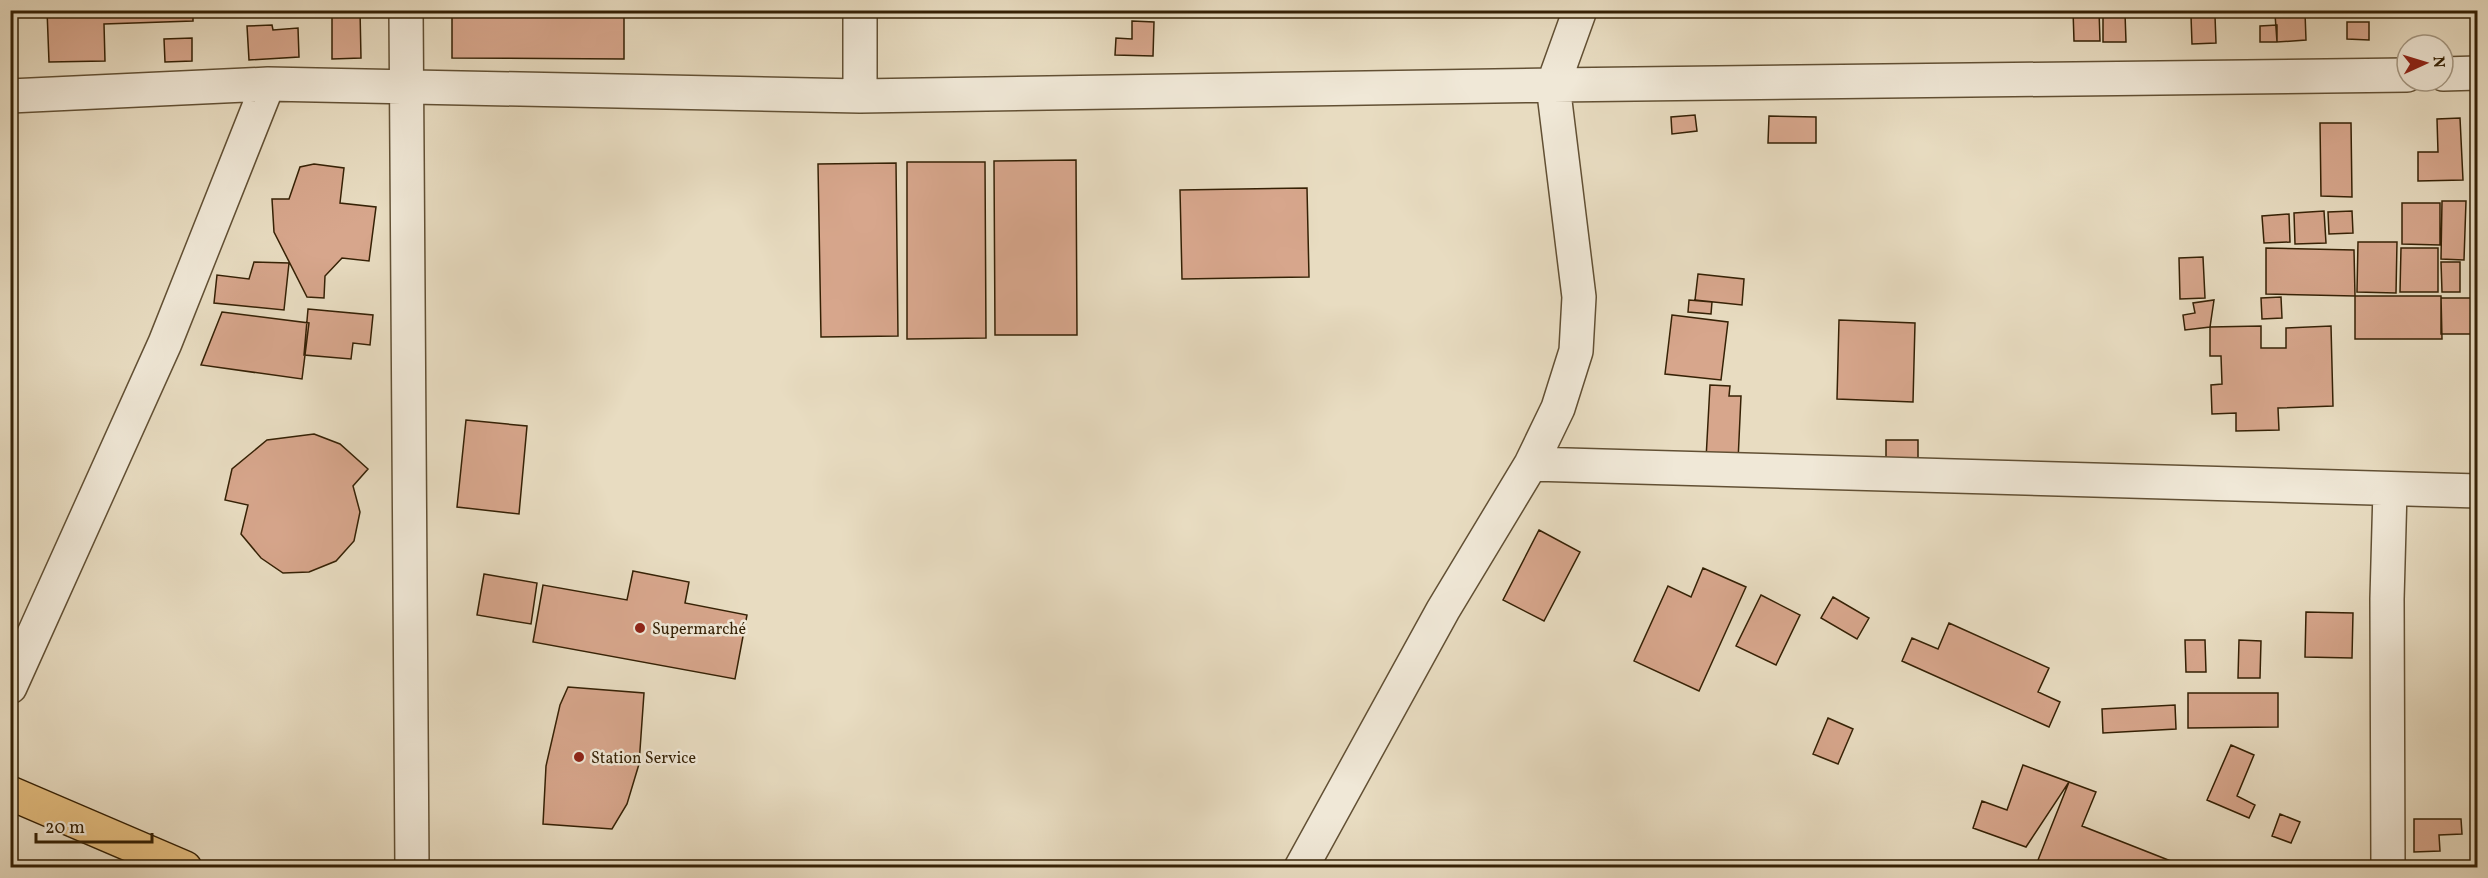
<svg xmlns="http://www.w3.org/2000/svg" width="2488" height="878" viewBox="0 0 2488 878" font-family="Vollkorn,serif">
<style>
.building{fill:#d7a68c;stroke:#352105;stroke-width:1.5}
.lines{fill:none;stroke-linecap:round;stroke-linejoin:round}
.minor-casing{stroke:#625034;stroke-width:36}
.trunk-casing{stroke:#352105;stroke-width:36}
.minor{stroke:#f0e8d7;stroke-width:33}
.trunk{stroke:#e4be80;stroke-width:33}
.poi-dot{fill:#8f2418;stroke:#f0e8d7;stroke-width:2}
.labels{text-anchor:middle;stroke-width:5;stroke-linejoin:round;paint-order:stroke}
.poi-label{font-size:16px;fill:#352105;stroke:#f0e8d7;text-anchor:start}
</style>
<rect width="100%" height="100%" fill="#e8dcc1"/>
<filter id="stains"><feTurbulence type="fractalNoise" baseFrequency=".00333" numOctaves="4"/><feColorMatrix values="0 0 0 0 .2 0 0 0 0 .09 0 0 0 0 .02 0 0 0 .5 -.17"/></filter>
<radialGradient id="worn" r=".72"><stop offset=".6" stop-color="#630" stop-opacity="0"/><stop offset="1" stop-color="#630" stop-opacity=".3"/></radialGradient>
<!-- building -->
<path class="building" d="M47,10H193V21L104,24L105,61L49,62Z
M332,10H360L361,58L332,59Z
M452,10H624V59L452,58Z
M2073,10H2099L2100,41H2074Z
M2305,12L2306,40L2277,42L2275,14Z
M2103,13H2125L2126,42H2103Z
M2191,16H2215L2216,43L2192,44Z
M1132,21L1154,22L1153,56L1115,55L1116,38L1132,39Z
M2347,22H2369V40L2347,39Z
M272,25L273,30L298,28L299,57L249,60L247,26Z
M2277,25V42H2260V26Z
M192,38V61L165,62L164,39Z
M1695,115L1697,131L1672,134L1671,117Z
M1769,116L1816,117V143H1768Z
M2460,118L2463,180L2418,181V152H2438L2437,119Z
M2320,123H2351L2352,197L2321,196Z
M1076,160L1077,335H995L994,161Z
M907,162H985L986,338L907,339Z
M896,163L898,336L821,337L818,164Z
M314,164L344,168L340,203L376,207L369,261L342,258L325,276L324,298L307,297L274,232L272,199H289L300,167Z
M1307,188L1309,277L1182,279L1180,190Z
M2442,201H2466L2464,260L2441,259Z
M2402,203H2440V245L2402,244Z
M2324,211L2326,243L2295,244L2294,213Z
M2352,211L2353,233L2329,234L2328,212Z
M2289,214L2290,242L2264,243L2262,216Z
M2358,242H2397L2396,293L2357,292Z
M2266,248L2354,250L2355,296L2266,294Z
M2401,248H2438V292H2400Z
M2203,257L2205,298L2180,299L2179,258Z
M254,262L289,263L284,310L214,303L217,275L249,279Z
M2441,262H2460V292H2442Z
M1698,274L1744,279L1742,305L1695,300Z
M2355,296H2441L2442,339H2355Z
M2281,297L2282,318L2262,319L2261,298Z
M2441,298H2472L2473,334H2441Z
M1689,300L1712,302L1711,314L1688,312Z
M2214,300L2210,327L2185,330L2183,315L2195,313L2193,303Z
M308,309L373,315L370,345L353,343L351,359L304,355Z
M222,312L309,323L302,379L201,365Z
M1672,315L1728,322L1721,380L1665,374Z
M1839,320L1915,323L1913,402L1837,399Z
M2261,326V348H2286V328L2331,326L2333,406L2278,408L2279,430L2236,431V413L2212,414L2211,385L2222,384L2221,356H2210V327Z
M1710,385L1730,386L1729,396H1741L1738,461L1706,459Z
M466,420L527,426L519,514L457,507Z
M314,434L340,444L368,469L353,486L360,512L354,541L336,561L309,572L283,573L261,558L241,534L248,505L225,500L232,469L267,440Z
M1886,440H1918V466L1886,467Z
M1539,530L1580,552L1544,621L1503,600Z
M1703,568L1746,587L1699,691L1634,661L1668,586L1691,597Z
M633,571L689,582L685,603L747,615L735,679L533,642L543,585L627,600Z
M484,574L537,583L531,624L477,615Z
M1761,595L1800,615L1776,665L1736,646Z
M1833,597L1869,618L1857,639L1821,618Z
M2306,612L2353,613L2352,658L2305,657Z
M1949,623L2049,668L2038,692L2060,702L2049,727L1902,661L1912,638L1938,649Z
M2185,640H2205L2206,672H2186Z
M2239,640L2261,641L2260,678H2238Z
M568,687L644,693L639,764L627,804L612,829L543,824L546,766L560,705Z
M2188,693H2278V727L2188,728Z
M2175,705L2176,729L2103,733L2102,709Z
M1828,718L1853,729L1838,764L1813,754Z
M2231,745L2254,755L2237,796L2255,805L2249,818L2207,800Z
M2023,765L2069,782L2026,847L1973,828L1982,801L2007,810Z
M2069,782L2096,792L2082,826L2181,865L2180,868H2056L2038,860Z
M2280,814L2300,822L2291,843L2272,836Z
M2414,819H2461L2462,834L2439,835L2440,851L2414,852Z"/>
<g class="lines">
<!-- minor casing -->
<g class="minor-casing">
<path id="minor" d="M406,10L412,868
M860,10V96
M2443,74L2478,73
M10,96L268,84L860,96L1553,85L2407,75
M1531,464L2478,491
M10,687L165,343L268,84
M1301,868L1443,610L1531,464L1558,408L1576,351L1579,297L1553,85L1580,10
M2388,868L2387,599L2390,490"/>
</g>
<!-- trunk casing -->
<g class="trunk-casing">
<path id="trunk" d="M10,793L185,868"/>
</g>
<!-- minor -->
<use href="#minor" class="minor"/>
<!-- trunk -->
<use href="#trunk" class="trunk"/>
</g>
<!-- markers -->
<g class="poi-dot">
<circle cx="640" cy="628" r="6"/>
<circle cx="579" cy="757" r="6"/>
</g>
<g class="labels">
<!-- poi labels -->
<g class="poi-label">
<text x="652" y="634">Supermarché</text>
<text x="591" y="763">Station Service</text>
</g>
</g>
<!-- margin -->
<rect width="2488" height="878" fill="none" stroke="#e8dcc1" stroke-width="36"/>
<rect x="12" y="12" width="2464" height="854" fill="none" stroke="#352105" stroke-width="3"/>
<rect x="18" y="18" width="2452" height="842" fill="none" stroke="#352105" stroke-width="1.5"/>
<!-- north arrow -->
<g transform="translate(2425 63) rotate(86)"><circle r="28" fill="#f0e8d7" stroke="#a59883" stroke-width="1.5"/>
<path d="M0-4.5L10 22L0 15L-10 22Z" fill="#8f2418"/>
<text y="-9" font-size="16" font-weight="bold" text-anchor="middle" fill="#352105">N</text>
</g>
<!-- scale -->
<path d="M36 833v9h116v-9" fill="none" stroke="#352105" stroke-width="3"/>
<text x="45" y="833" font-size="18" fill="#352105" stroke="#f0e8d7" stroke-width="4.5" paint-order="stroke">20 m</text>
<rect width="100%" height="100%" filter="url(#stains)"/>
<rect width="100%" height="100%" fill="url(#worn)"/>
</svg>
